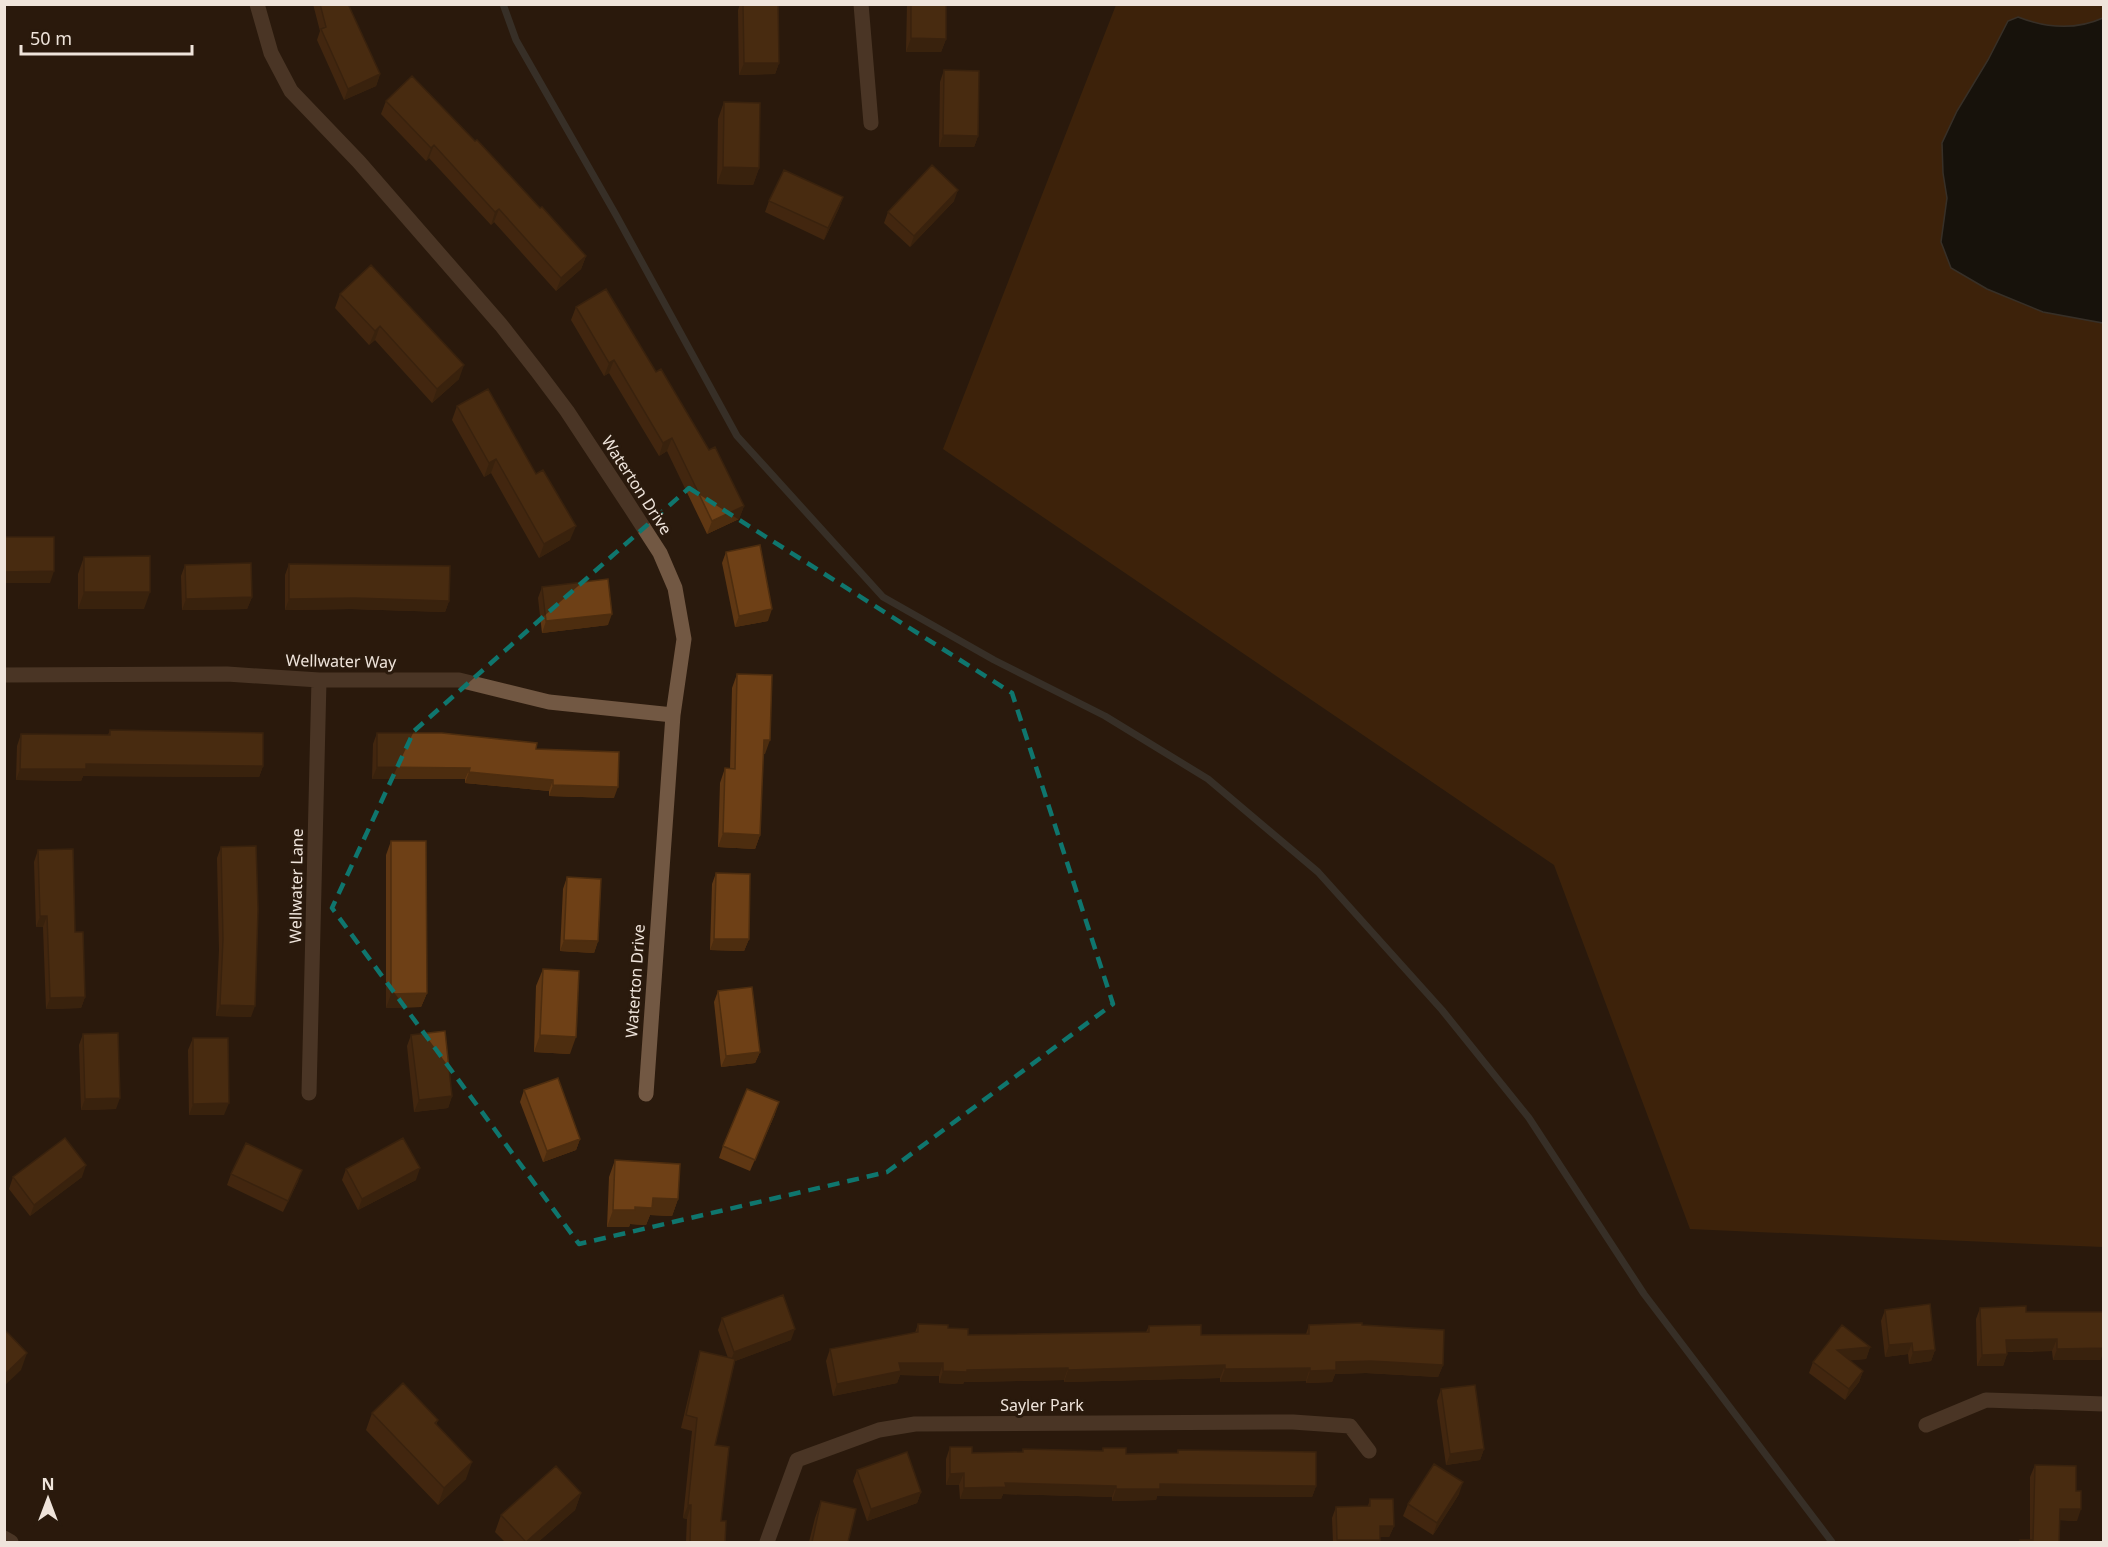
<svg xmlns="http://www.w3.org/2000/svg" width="2108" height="1547" viewBox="0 0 2108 1547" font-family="'Noto Sans',sans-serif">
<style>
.green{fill:#542e08}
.water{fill:#000909;stroke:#484b48;stroke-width:1.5}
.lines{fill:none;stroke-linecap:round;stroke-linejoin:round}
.stream{stroke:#484b48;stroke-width:7}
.minor{stroke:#725843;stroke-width:15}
.wall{fill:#5f3713}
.shaded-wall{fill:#4d2d0f}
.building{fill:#6e4016;stroke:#4d2d0f;stroke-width:1.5}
.marked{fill:none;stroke:#0f766e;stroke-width:4.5;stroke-dasharray:12 8;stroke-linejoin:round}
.labels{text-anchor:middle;stroke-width:6;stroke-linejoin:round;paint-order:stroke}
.street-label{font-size:16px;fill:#efe4db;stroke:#2a1a0d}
</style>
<rect width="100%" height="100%" fill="#2a1a0d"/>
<!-- green -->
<path class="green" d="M1116,5H2103V1247L1690,1229L1554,865L943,449Z"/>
<!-- water -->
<path class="water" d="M2018,17C2046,28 2076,30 2103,18V323L2043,312L1987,289L1951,268L1941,242L1947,198L1943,173L1942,143L1957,111L1988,60L2008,21Z"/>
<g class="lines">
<!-- stream -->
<path class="stream" d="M503,4L516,40L616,215L737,436L883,597L994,660L1105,716L1208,779L1318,872L1442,1010L1529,1118L1644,1294L1832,1542"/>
<!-- minor -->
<path class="minor" d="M257,4L271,53L291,91L359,162L501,325L537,371L567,411L627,502L660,553L675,588L684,639L673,715L646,1094
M861,4L871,123
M4,675L227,674L319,680H459L549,702L673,715
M309,1093L319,680
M1926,1425L1986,1400L2104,1404
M4,1538L11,1542
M767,1542L797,1460L879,1430L915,1424L1293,1422L1350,1426L1369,1451"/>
</g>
<!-- wall -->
<path class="wall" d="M313,4H348L380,74L376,86L344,100L317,40L320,31Z
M740,4H778L779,63L775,74L739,75L738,10Z
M907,4H946V39L941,52H906Z
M944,70L978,136L974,147H939L940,82Z
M386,101L540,208L586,256L581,269L556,291L494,222L491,225L429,158L426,161L381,114Z
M724,102L759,168L753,185L717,184L718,119Z
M843,197L839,208L824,240L765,212L769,201Z
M954,201L910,247L884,223L888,212Z
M340,294L459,379L432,403L375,340L369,345L335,308Z
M576,307L656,372L709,450L744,506L739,519L707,534L667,451L659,456L609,373L604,376L571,320Z
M457,406L536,474L570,540L539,558L491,473L484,477L452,420Z
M726,552L768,621L735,627L722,563Z
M84,557L144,609H78V574Z
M289,564L449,601L445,612L351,609L285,610V575Z
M185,565L252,597L247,609L182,610L181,576Z
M542,587L608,625L542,633L538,598Z
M737,674L765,754H763L760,835L755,849L718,847L720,783L725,768L730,769L732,688Z
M110,730L263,766L259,777L83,776L81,781L16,780L17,746L21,734L108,735Z
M377,733L536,749L614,798L549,796V791L465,783V779H372L373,744Z
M391,841L427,993L421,1007L386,1008V855Z
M221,847L251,1017L216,1016L219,950L217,858Z
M38,850L75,932L85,997L81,1008L46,1009L43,927H36L34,862Z
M716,873L749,939L744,951L710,950L712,884Z
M567,877L598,941L594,953L560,951L563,889Z
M543,969L570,1054L534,1052L536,986Z
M718,991L760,1052L755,1063L721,1067L714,1002Z
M83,1034L116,1109L81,1110L79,1045Z
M411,1035L452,1096L448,1108L414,1112L407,1046Z
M193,1038L224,1115H189L188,1050Z
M524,1090L580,1139L576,1150L543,1162L520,1102Z
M775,1114L750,1171L719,1158L723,1146Z
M615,1160L678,1199L672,1216L650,1215L646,1225L630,1224L629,1227H607L609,1177Z
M346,1169L416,1180L358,1210L342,1180Z
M231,1174L298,1181L283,1212L227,1185Z
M13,1177H82L30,1216L9,1189Z
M1980,1308L2026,1312L2101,1360H2053L2052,1351L2007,1352V1354L2003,1366H1977L1976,1319Z
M1885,1310L1935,1350L1931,1361L1909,1364L1908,1354L1885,1357L1881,1321Z
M722,1318L791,1340L735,1361L715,1445L721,1521L725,1542H686L687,1519L683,1518L692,1431L681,1428L696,1365L700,1351L728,1358L718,1330Z
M918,1324L948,1328L968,1335L1146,1332L1149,1326L1201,1335L1306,1334L1309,1325H1362L1443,1365L1438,1377L1366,1373L1335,1374L1332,1382L1306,1383V1381L1220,1382V1378L1064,1382V1380L964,1382L963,1384L939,1383V1376L900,1375L897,1383L833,1396L826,1361L830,1349L915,1333Z
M1870,1347L1866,1359L1849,1360L1863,1371L1859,1382L1845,1400L1809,1373L1813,1362Z
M1441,1389L1484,1449L1480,1460L1446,1465L1437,1401Z
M372,1413L438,1420L436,1425L466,1479L438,1505L366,1430Z
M950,1447L972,1453L1022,1452L1023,1449L1102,1451L1103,1448L1126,1454L1177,1453L1178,1450L1316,1486L1312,1497L1157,1496L1156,1500L1112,1501V1497L1003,1494L1001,1499H960L959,1485H946V1459Z
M2035,1465L2076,1491L2077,1521L2060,1520L2059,1542H2019L2020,1540H2030V1477Z
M857,1470L921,1492L917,1503L867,1521L853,1481Z
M581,1493L575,1510L538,1542H505L495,1532L501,1515Z
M1459,1494L1433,1535L1403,1516L1408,1504Z
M1370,1499L1394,1526L1389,1537H1380L1379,1542H1333L1332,1518L1336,1507L1368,1506Z
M821,1501L848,1542H809L815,1518Z"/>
<!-- shaded-wall -->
<path class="shaded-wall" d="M911,38L946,39L941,52H906Z
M744,63H779L775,74L739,75Z
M380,74L376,86L344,100L348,89Z
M943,135L978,136L974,147H939Z
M434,145L429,158L426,161L431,148Z
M723,167L759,168L753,185L717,184Z
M958,190L954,201L910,247L914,236Z
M843,197L839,208L824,240L828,228Z
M499,209L494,222L491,225L495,212Z
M586,256L581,269L556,291L561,278Z
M380,326L375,340L369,345L375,331Z
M614,360L609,373L604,376L609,363Z
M464,365L459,379L432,403L437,389Z
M672,438L667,451L659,456L663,443Z
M496,459L491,473L484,477L489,463Z
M744,506L739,519L707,534L712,521Z
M576,526L570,540L539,558L544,544Z
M54,571L50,583H4V572Z
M84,592H150L144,609H78Z
M252,597L247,609L182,610L186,599Z
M355,598L449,601L445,612L351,609L285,610L289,599Z
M772,609L768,621L735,627L739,616Z
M612,614L608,625L542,633L546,621Z
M764,740H770L765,754H759Z
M86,764L263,766L259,777L83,776L81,781L16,780L20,769Z
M377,767L470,768L465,779H372Z
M469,772L553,780L549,791L465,783Z
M553,785L618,787L614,798L549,796Z
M723,833L760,835L755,849L718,847Z
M40,916H47L43,927H36Z
M714,939H749L744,951L710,950Z
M564,940L598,941L594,953L560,951Z
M427,993L421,1007L386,1008L391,994Z
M85,997L81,1008L46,1009L50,998Z
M220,1005L255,1006L251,1017L216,1016Z
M540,1035L576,1037L570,1054L534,1052Z
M760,1052L755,1063L721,1067L726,1056Z
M452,1096L448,1108L414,1112L419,1100Z
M120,1098L116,1109L81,1110L85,1099Z
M779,1102L775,1114L750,1171L755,1160Z
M229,1103L224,1115H189L193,1104Z
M580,1139L576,1150L543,1162L547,1151Z
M86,1165L82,1177L30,1216L34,1205Z
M420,1168L416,1180L358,1210L362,1199Z
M302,1170L298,1181L283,1212L288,1201Z
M653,1198L678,1199L672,1216L650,1215L646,1225L630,1224L629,1227H607L613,1210L635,1207Z
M795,1329L791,1340L730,1363L734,1352Z
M2057,1339L2052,1351L2002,1352L2006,1340Z
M1912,1343L1908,1354L1885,1357L1889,1345Z
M1870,1347L1866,1359L1833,1362L1837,1350Z
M2103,1348V1352L2101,1360H2053L2057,1349Z
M1935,1350L1931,1361L1909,1364L1913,1352Z
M27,1353L21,1370L4,1386V1375Z
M2007,1354L2003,1366H1977L1982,1355Z
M1371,1361L1443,1365L1438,1377L1366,1373L1335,1374L1332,1382L1306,1383L1310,1371L1336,1362Z
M899,1363H943L939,1376L900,1375L897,1383L833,1396L837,1384Z
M1225,1365L1220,1378L1064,1382L1068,1370Z
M1068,1368L1064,1380L964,1382L963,1384L939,1383L943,1371Z
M1310,1368L1306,1381L1220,1382L1225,1369Z
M1863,1371L1859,1382L1845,1400L1849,1389Z
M1484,1449L1480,1460L1446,1465L1450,1454Z
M472,1462L466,1479L438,1505L444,1488Z
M964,1473L959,1485H946L950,1474Z
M1463,1482L1459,1494L1433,1535L1437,1523Z
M1005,1483L1116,1486L1112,1497L1003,1494L1001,1499H960L964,1488Z
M1160,1484L1316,1486L1312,1497L1157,1496L1156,1500L1112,1501L1116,1489Z
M921,1492L917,1503L867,1521L871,1509Z
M581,1493L575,1510L538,1542H526Z
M688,1505H691L687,1519L683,1518Z
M2060,1509H2081L2077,1521L2056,1520Z
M1380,1526H1394L1389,1537H1376Z
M1337,1540H1380L1379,1542H1337Z"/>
<!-- building -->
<path class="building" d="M320,4H348L380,74L348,89L321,29L326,27Z
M743,4H778L779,63H744Z
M911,4H946V39L911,38Z
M944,70L979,71L978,136L943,135Z
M412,76L475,141L477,140L540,208L542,207L586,256L561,278L499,209L495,212L434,145L431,148L386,101Z
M724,102L760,103L759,168L723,167Z
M932,165L958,190L914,236L888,212Z
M784,170L843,197L828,228L769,201Z
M371,265L464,365L437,389L380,326L375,331L340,294Z
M606,289L656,372L661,369L709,450L715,447L744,506L712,521L672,438L663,443L614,360L609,363L576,307Z
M488,389L536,474L543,470L576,526L544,544L496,459L489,463L457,406Z
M4,537H54V571L4,572Z
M760,545L772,609L739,616L726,552Z
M150,556V592H84V557Z
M251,563L252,597L186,599L185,565Z
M289,564L450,566L449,601L355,598L289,599Z
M608,579L612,614L546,621L542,587Z
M737,674L772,675L770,740H764L760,835L723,833L725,768L735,769Z
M110,730L263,733V766L86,764V769H20L21,734L110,735Z
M377,733H442L537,743L536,749L619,752L618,787L553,785V780L469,772L470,768L377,767Z
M391,841H426L427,993L391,994Z
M256,846L258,909L255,1006L220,1005L223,939L221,847Z
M73,849L75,932H83L85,997L50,998L47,916H40L38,850Z
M716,873L750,874L749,939H714Z
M567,877L601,879L598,941L564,940Z
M543,969L579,971L576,1037L540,1035Z
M752,987L760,1052L726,1056L718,991Z
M445,1031L452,1096L419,1100L411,1035Z
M118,1033L120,1098L85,1099L83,1034Z
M193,1038H228L229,1103L193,1104Z
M558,1078L580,1139L547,1151L524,1090Z
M747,1089L779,1102L755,1160L723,1146Z
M65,1138L86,1165L34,1205L13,1177Z
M403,1138L420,1168L362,1199L346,1169Z
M246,1143L302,1170L288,1201L231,1174Z
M615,1160L680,1164L678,1199L653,1198L652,1208L635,1207V1210H613Z
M783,1295L795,1329L734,1352L722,1318Z
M1930,1304L1935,1350L1913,1352L1912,1343L1889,1345L1885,1310Z
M2026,1306V1312H2103V1348L2057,1349V1339L2006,1340L2007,1354L1982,1355L1980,1308Z
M1362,1323V1325L1444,1330L1443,1365L1371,1361L1336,1362V1370L1310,1371V1368L1225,1369V1365L1068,1370V1368L967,1370V1372L943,1371V1363H899L901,1371L837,1384L830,1349L918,1332V1324L948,1325V1328L968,1329V1335L1149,1332V1326L1201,1325V1335L1309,1334V1325Z
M1842,1325L1870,1347L1837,1350L1863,1371L1849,1389L1813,1362Z
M4,1329L27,1353L4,1375Z
M700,1351L735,1359L715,1445L729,1447L721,1521H726L725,1542H690L691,1505H688L697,1418L686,1415Z
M403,1383L438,1420L435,1423L472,1462L444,1488L372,1413Z
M1475,1385L1484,1449L1450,1454L1441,1389Z
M950,1447H972V1453L1023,1452V1449L1103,1451V1448H1126V1454L1178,1453V1450L1316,1452V1486L1160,1484V1489H1116V1486L1005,1483L1006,1487L964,1488V1473L950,1474Z
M907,1452L921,1492L871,1509L857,1470Z
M1434,1464L1463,1482L1437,1523L1408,1504Z
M2035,1465L2076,1466V1491H2081V1509H2060L2059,1542H2020V1540H2033Z
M556,1466L581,1493L526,1542L501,1515Z
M1370,1499H1393L1394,1526H1380V1540H1337L1336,1507L1370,1506Z
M821,1501L856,1509L848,1542H812Z"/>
<!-- marked area -->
<path d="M0 0H2108V1547H0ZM689,488L1012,693L1113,1004L887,1172L579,1244L332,908L414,731Z" fill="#2a1a0d" fill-opacity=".55" fill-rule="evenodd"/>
<path class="marked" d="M689,488L1012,693L1113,1004L887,1172L579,1244L332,908L414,731Z"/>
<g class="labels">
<!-- street labels -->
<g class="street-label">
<text transform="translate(637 485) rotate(57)" y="6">Waterton Drive</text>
<text transform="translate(341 661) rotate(1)" y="6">Wellwater Way</text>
<text transform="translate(296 886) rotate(-89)" y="6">Wellwater Lane</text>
<text transform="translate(635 981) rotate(-86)" y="6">Waterton Drive</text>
<text x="1042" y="1411">Sayler Park</text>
</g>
</g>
<!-- border -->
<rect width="2108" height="1547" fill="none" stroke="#efe4db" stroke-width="12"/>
<!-- north arrow -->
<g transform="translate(48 1499)" stroke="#2a1a0d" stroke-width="4.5" paint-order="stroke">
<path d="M0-4.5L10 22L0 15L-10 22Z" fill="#efe4db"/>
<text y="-9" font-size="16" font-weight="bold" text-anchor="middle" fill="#efe4db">N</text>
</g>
<!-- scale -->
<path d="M21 45v9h171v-9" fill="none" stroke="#efe4db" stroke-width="3"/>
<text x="30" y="45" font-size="18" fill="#efe4db" stroke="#2a1a0d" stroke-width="4.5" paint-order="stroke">50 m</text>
</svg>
